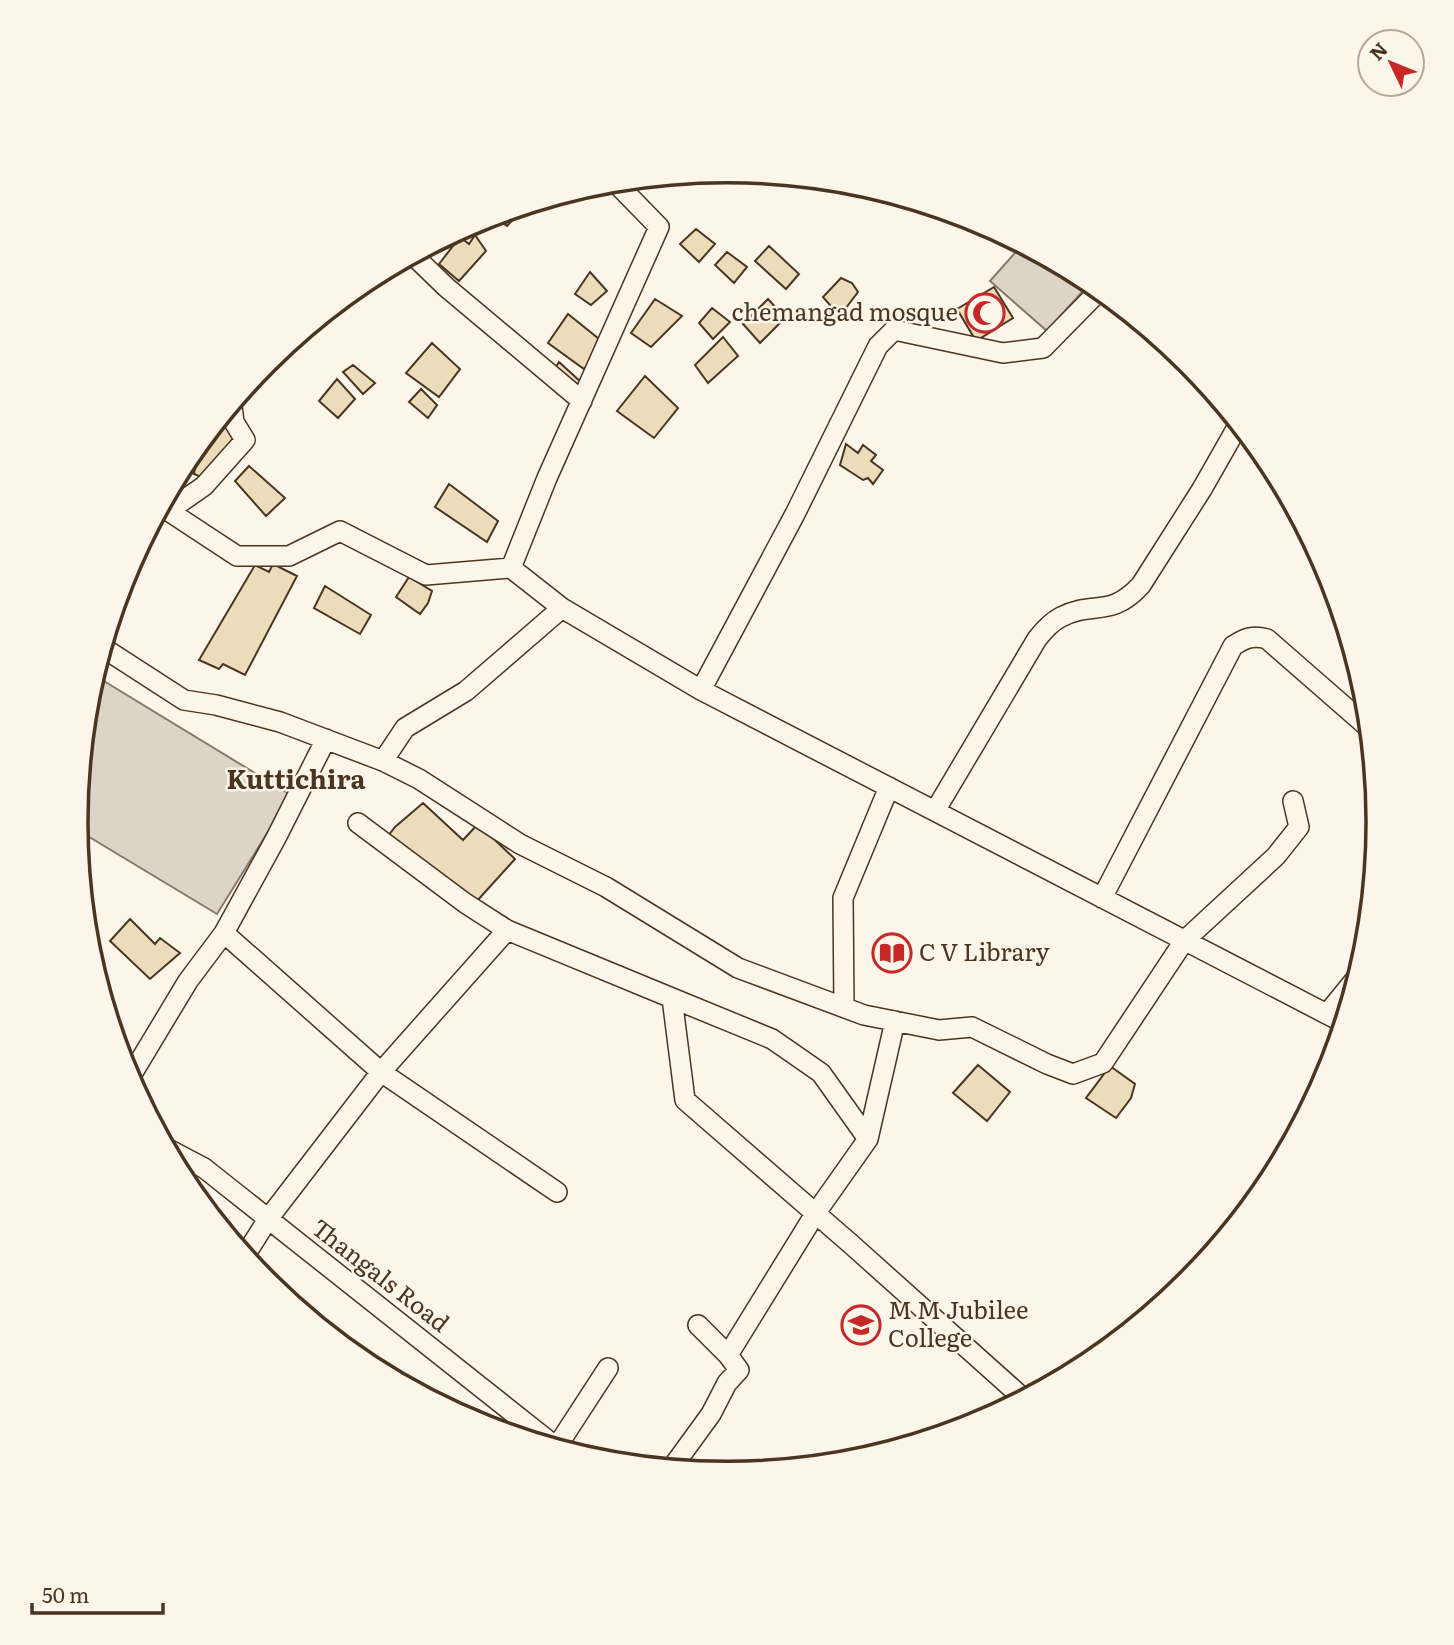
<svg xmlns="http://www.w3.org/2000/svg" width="1454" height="1645" viewBox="0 0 1454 1645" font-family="Literata,serif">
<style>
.water{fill:#dcd4c6;stroke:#887966;stroke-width:2}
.building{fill:#ecdcbc;stroke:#4a3520;stroke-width:2}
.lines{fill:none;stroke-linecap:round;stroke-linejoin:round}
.minor-casing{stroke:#4a3520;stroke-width:22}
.minor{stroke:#fbf6e9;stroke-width:19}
.labels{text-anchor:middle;stroke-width:5;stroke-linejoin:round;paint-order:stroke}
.poi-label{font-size:24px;fill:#4a3520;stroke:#fbf6e9;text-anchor:start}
.street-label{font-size:24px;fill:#4a3520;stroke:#fbf6e9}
.neighbourhood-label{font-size:26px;font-weight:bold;fill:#4a3520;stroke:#fbf6e9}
.rim{fill:none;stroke:#4a3520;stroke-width:3.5}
</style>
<rect width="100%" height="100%" fill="#fbf6e9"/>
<!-- water -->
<path class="water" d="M1022,245L1091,282L1047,331L990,281Z
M94,675L291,795L217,914L76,829L88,695Z"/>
<!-- building -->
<path class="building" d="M525,206L507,226L493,216Z
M696,229L715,244L699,262L680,244Z
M475,235L486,251L459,281L439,264L460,237L469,244Z
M769,246L799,274L786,289L755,261Z
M727,252L747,267L734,283L715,265Z
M590,272L607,291L591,305L575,294Z
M841,278L852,283L858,292L836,321L825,312L830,305L823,297Z
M994,287L1013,318L976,341L957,309Z
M655,299L682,316L651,347L631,333Z
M768,299L778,310L773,315L781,322L760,343L743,324Z
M712,308L730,322L713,339L699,323Z
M568,314L604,343L584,369L548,343Z
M723,337L738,356L708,383L695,365Z
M432,343L460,369L439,397L406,373Z
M559,362L582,383L574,399L546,383Z
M353,365L375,383L363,394L343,372Z
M645,376L678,408L654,438L617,411Z
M337,379L355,399L338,418L319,401Z
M421,389L437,405L428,418L409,402Z
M218,421L241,439L201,477L194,474L195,468L186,460Z
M846,444L858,453L863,445L876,455L871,461L883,470L873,484L868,478L863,480L840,465Z
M249,466L285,498L266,516L235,481Z
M449,484L498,521L487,542L435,507Z
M273,564L297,576L245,675L223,664L219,669L199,660L255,565L269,572Z
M409,577L432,591L428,603L420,614L396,597Z
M325,586L371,615L360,634L314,608Z
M423,803L463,840L478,824L515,859L467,912L385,840L395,827Z
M130,919L155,944L160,938L180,953L150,979L110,941Z
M978,1065L1010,1092L987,1121L953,1093Z
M1110,1066L1135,1084L1131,1098L1116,1118L1086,1098Z"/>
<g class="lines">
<!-- minor casing -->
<g class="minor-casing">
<path id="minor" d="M413,255L446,287L582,401
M161,506L237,556H289L340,531L426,575L511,568L562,608L701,690L1344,1023
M168,511L204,486L245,440L234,422L232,406
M511,568L547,478L659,227L615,182
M102,647L184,700L216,705L280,722L383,761L419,779L520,844L606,887L738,968L864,1015L939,1030L972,1027L1047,1064L1073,1074L1103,1063L1184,941L1276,856L1299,827L1293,801
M701,690L795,514L878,346L894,330L1003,353L1043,348L1100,290
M383,761L405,728L466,691L562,608
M935,811L1037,639C1044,630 1051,622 1061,617C1093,600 1110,619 1141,585L1202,489L1239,424
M358,823L465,903L507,930
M1102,898L1233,646C1245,638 1253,635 1267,639L1369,728
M224,933L381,1072L507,930L672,998L685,1100L852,1245L1024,1399
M672,998L772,1039L821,1073L868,1139
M844,1007L843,898L889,787
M1327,1014L1358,976
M129,1079L188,981L224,933L276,838L326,739
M166,1148L204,1168L560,1450
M244,1257L268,1219L381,1072L557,1192
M728,1355L815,1214L868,1139L895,1021
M556,1448L608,1368
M671,1469L711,1414L727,1383L739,1370L728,1355L698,1325"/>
</g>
<!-- minor -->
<use href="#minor" class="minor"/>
</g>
<!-- icons -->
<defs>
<g id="mosque-ring" transform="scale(2.0125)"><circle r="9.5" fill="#fbf6e9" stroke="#c62828" stroke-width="1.5"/><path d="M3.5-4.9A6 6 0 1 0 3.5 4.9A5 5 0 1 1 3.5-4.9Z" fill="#c62828"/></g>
<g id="library-ring" transform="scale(2.0125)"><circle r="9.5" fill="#fbf6e9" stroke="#c62828" stroke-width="1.5"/><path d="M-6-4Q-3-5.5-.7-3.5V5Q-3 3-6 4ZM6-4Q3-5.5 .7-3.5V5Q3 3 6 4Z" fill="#c62828"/></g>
<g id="university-ring" transform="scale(2.0125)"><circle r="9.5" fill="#fbf6e9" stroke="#c62828" stroke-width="1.5"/><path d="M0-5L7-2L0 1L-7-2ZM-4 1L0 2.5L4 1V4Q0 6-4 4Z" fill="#c62828"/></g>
</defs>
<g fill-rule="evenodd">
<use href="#mosque-ring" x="985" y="313"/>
<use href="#library-ring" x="892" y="953"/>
<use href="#university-ring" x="861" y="1325"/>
</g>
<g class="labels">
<!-- poi labels -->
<g class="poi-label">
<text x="958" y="321" text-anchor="end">chemangad mosque</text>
<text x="919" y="961">C V Library</text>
<text x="888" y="1319">M M Jubilee<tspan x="888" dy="28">College</tspan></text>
</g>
<!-- street labels -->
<g class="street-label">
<text transform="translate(380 1276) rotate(38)" y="8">Thangals Road</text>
</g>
<!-- neighbourhood labels -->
<g class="neighbourhood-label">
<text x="296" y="789">Kuttichira</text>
</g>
</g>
<!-- crop -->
<path d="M0 0H1454V1645H0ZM88 822a639 639 0 1 1 1278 0a639 639 0 1 1-1278 0Z" fill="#fbf6e9" fill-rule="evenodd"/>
<path class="rim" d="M88 822a639 639 0 1 1 1278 0a639 639 0 1 1-1278 0Z"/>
<!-- north arrow -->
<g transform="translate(1391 63) rotate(313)"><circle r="33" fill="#fbf6e9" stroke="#b4a999" stroke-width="2"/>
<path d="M0-5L12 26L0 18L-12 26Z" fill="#c62828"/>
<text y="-10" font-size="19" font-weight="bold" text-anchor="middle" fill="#4a3520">N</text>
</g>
<!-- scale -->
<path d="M32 1603v10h131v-10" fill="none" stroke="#4a3520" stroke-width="3.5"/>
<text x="42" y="1603" font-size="21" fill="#4a3520" stroke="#fbf6e9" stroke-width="5" paint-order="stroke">50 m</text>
</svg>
